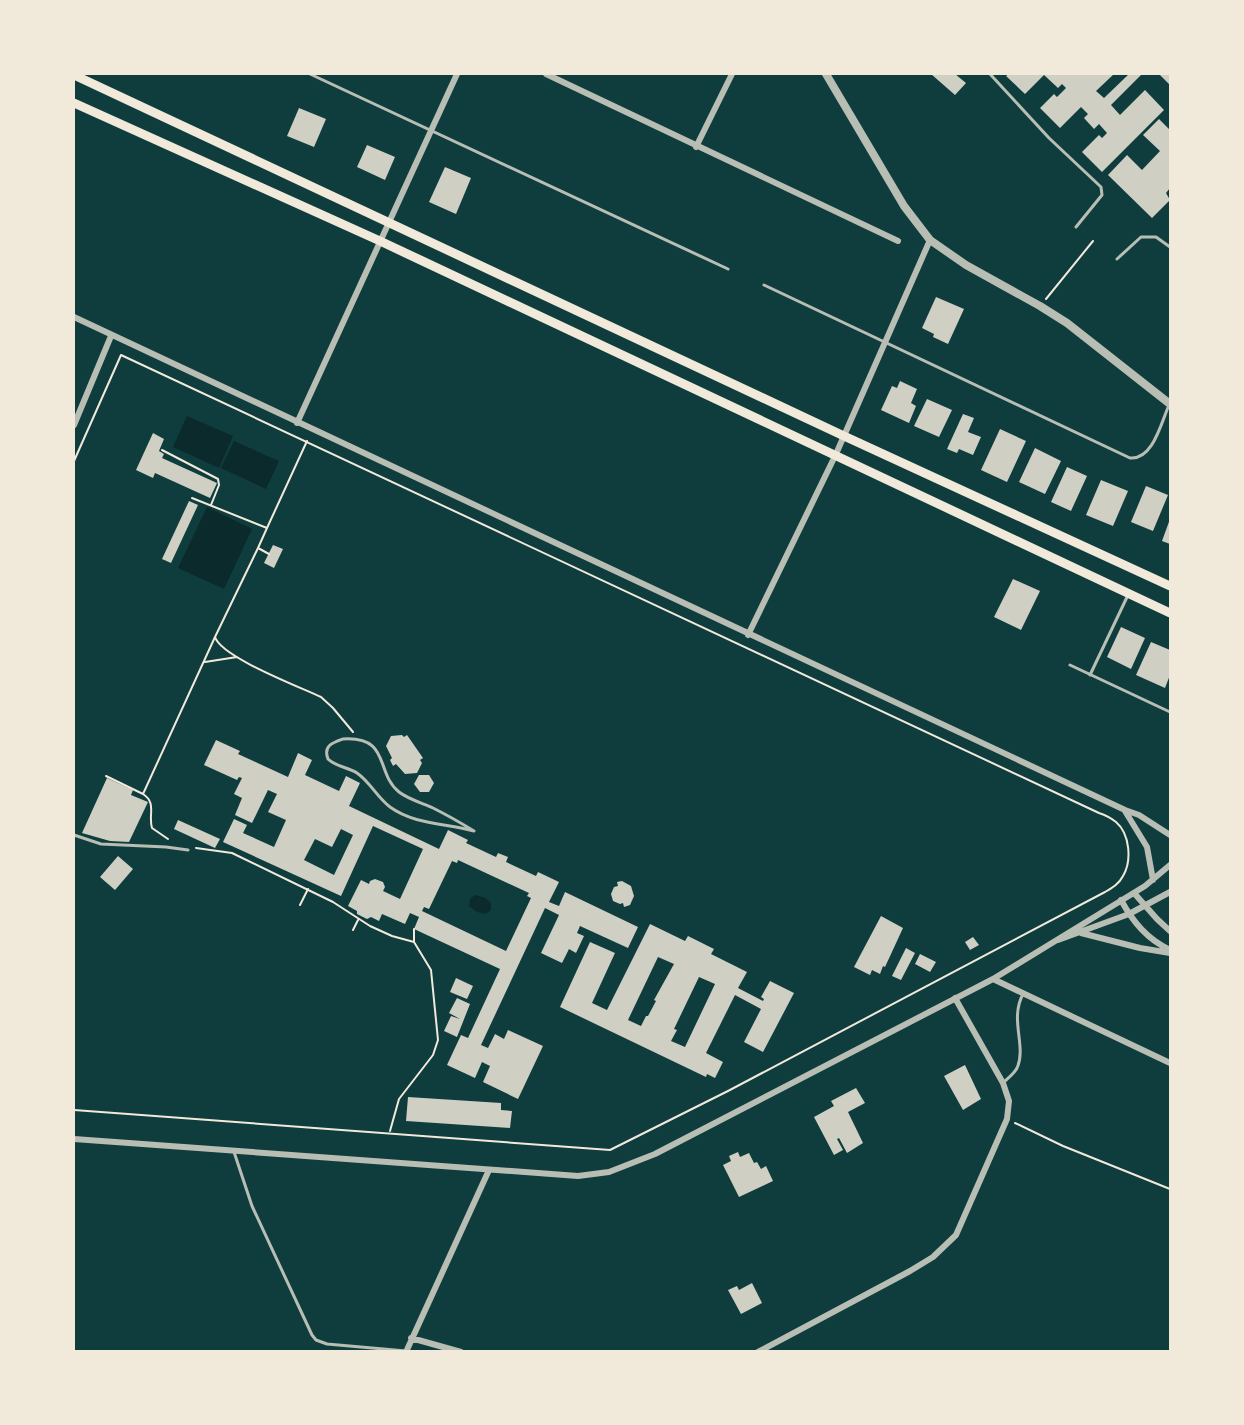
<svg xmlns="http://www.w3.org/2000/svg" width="1244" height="1425" viewBox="0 0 1244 1425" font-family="Raleway,sans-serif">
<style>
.water{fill:#0a2a2b}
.building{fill:#cfcfc3;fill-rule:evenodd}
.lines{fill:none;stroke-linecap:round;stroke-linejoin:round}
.path{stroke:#f1e9da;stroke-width:2}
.service{stroke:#b8beb3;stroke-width:3}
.minor{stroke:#b8beb3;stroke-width:6}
.tertiary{stroke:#b8beb3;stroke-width:8}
.primary{stroke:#f1e9da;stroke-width:9}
</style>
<rect width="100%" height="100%" fill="#0f3d3e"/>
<!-- water -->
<path class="water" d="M187,416L233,436L219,468L173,447Z
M234,441L279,461L266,489L221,468Z
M207,507L252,529L224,589L178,568Z
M475,895L486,898L491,903V910L486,914L477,912L469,906L470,899Z"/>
<!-- building -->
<path class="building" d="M931,74H955L966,83L955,95Z
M1009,74H1114L1096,91L1104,98L1129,74H1142L1111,105L1120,115L1145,90L1164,110L1102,172L1082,152L1099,135L1102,138L1107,133L1099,124L1094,129L1084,118L1088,114L1081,107L1060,128L1040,108L1054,94L1057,97L1066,88L1062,84L1058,88L1044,75L1025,94L1006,76Z
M1159,74H1170V85Z
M299,108L326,119L314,147L287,136Z
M1159,119L1170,130V188L1166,193L1170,200L1152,218L1108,175L1127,155L1142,170L1160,151L1143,135Z
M367,145L395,157L385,180L357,167Z
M445,167L471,178L456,214L429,202Z
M936,297L964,309L948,344L933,337L934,334L922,328Z
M900,381L917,389L911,403L916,406L909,423L881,410L892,386L897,388Z
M927,399L952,410L939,437L914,426Z
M963,414L974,418L968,432L981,437L973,455L959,449L957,453L947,449Z
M1000,429L1026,441L1007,482L981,470Z
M153,433L164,439L159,451L164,454L162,458L217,483L210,498L155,473L153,478L136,470Z
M1035,448L1061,461L1045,494L1019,482Z
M1067,467L1087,476L1071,511L1051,502Z
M1101,480L1128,491L1113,526L1086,515Z
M1146,486L1168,495L1153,531L1131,522Z
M189,501L198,505L171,563L162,559Z
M1170,519V544L1162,541Z
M273,545L283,549L274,568L264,563Z
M1013,579L1040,591L1021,630L994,617Z
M1121,627L1145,638L1131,669L1107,657Z
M1151,642L1170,650V675L1165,688L1136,675Z
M402,735L404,737L407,735L423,758L420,760L422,763L417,773L405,774L396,764L393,766L390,760L392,758L386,746L391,736Z
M216,740L240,751L238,754L288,777L298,753L312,760L305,775L339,791L346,776L360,783L349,806L439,849L448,830L468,840L466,843L496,857L498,853L508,857L506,862L536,876L538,872L559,882L549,902L559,906L565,892L638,927L628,948L580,926L577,933L584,936L576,953L569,949L562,963L541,953L559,915L545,908L481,1045L488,1048L495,1034L504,1039L508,1030L543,1046L518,1099L483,1082L490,1066L482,1062L475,1078L447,1065L461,1035L468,1038L500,969L414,929L419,917L410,913L405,924L382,914L379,921L371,917L367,919L357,914V911L348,906L361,880L369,884L370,881L375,879L383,882L385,887L383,891L400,899L423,849L373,826L341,896L223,842L234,819L247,825L243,833L274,847L286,820L268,812L277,794L268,790L252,823L235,815L242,798L234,794L242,778L239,777L237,780L204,765ZM341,829L353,835L334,875L304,860L315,839L332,847ZM458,860L529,893L527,896L531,898L506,951L422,911L424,907L429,909L452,861L457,863Z
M419,775H429L434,783L429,792H420L414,784Z
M107,778L133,790L131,795L148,802L129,842L110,841L82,833Z
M178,820L220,839L215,848L174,829Z
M118,856L133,869L115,890L100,877Z
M622,881L631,886L634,896L630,905L624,907L623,903L620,904L613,901L611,894L614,887L618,886L617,882Z
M881,916L903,928L885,967L883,966L880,974L872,970L870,975L854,967Z
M650,924L685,941L688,936L714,949L711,954L747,972L738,988L763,1001L764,999L761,997L770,981L794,993L763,1052L744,1042L761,1009L735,995L706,1053L723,1062L715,1078L707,1074L706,1077L560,1007L590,942L615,953L592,1003L607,1010ZM658,957L674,964L654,1000L656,1001L648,1016H646L641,1026L628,1020ZM699,977L715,984L685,1047L671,1041L677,1030L674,1029Z
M973,937L979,945L970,950L965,942Z
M906,948L915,953L901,980L892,976Z
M920,954L936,962L930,972L915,964Z
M456,978L473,986L467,999L450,992Z
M457,998L470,1004L457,1037L444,1031L451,1016L460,1019L449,1013Z
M965,1065L981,1099L963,1110L944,1076Z
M856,1088L865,1103L848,1112L863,1143L847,1153L839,1138L837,1139L843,1150L834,1155L814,1117L834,1106L831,1101Z
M408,1097L501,1103V1110L512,1111L510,1128L406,1121Z
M738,1152L740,1157L749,1153L754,1163L757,1162L761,1169L766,1166L773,1181L739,1197L723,1165L731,1161L729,1156Z
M752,1283L762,1303L741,1314L728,1290L737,1286L739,1290Z"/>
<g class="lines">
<!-- path -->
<path class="path" d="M1046,299L1093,241
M162,450L218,479L219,485L211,505
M74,461L121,355L1099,813C1105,815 1111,818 1116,822C1130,834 1132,861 1123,876C1119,884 1112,888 1105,892L728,1091L610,1150L74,1110
M192,498L267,528L307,441
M267,528L258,548L269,554
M258,548L215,637C221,657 300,687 321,697L333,708L353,732
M205,662L237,657
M106,776L143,794L215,637
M143,794C157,803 148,815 152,828L168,839
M196,848L232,853L333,902L370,926L392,936L414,942
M300,905L308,889
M353,930L358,920
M1015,1123L1063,1146L1170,1189
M390,1131L399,1099L433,1055L438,1040L431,970L414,942V929"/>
<!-- service -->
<path class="service" d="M310,74L728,269
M990,74L1049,138L1101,187L1102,195L1076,227
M1117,259L1141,237H1156L1170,247
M764,285L1130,458C1153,460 1161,423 1169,405
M1070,665L1170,712
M1090,675L1128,595
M343,739C391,736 375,773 399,792C408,799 422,803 433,808C447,815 461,823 474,831C446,823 415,825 390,807C377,797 370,782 357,773C348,767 336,767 328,759C323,746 332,743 343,739Z
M74,835L101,844L166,847L188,850
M1004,1082C1008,1078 1014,1074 1017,1068C1027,1046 1009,1020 1023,994
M234,1152L252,1206L312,1335L316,1340L327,1344L406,1351"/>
<!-- minor -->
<path class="minor" d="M546,74L898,241
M696,147L732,74
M74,317L1125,810L1139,815L1170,835
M297,423L457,74
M74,425L111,336
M748,635L836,454L930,240
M1125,811L1147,847L1153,880
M1134,893L1157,919L1170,931
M1121,900C1133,922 1147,939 1170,950
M1081,933L1140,948L1170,953
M1058,940L1129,914L1170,892
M993,979L1170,1063
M74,1139L578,1176L609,1172L655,1154L993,979L1145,886L1170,865
M411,1338L461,1352
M406,1352L489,1170
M758,1352L910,1271L933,1257L956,1235L1007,1119L1009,1101L1003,1083L955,998"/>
<!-- tertiary -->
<path class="tertiary" d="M826,74L904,206L930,240L966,265L1040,306L1067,323L1170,404"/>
<!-- primary -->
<path class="primary" d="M74,75L844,436L1170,586
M74,103L380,241L1170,613"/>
</g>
<!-- border -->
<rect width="1244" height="1425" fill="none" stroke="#f1e9da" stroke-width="150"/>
</svg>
